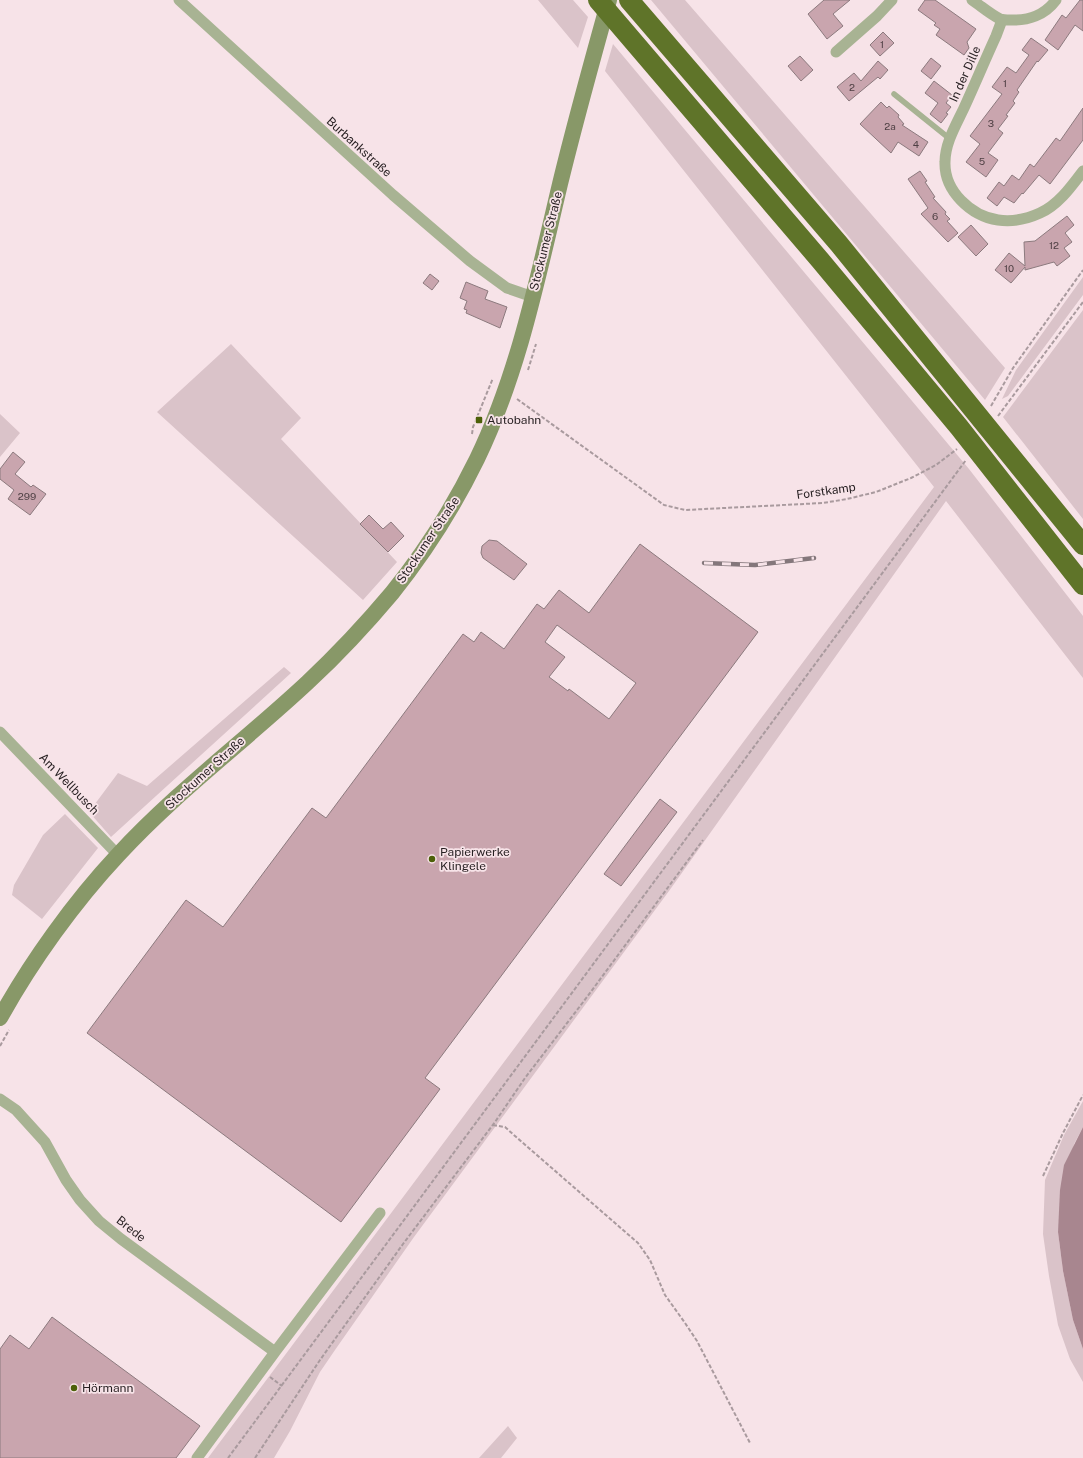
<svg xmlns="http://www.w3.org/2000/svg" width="1083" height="1458" viewBox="0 0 1083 1458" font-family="'Public Sans',sans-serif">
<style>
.green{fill:#dac3c9}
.water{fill:#a8868f}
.building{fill:#c9a5ae;stroke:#8c7a7e;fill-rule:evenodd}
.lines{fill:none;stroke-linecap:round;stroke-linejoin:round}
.path{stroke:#a99a9e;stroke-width:2;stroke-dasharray:4 2;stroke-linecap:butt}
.service{stroke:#a8b393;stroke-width:5.5}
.minor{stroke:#a8b393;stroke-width:11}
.secondary{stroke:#889868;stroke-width:16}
.motorway{stroke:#5f7429;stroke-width:20}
.rail-casing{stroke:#84777b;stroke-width:4.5}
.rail{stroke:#f7e3e8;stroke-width:3;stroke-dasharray:9;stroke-linecap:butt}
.poi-dot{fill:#4c6009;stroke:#f7e3e8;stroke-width:1.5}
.labels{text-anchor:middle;stroke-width:3.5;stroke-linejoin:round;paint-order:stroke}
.number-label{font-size:10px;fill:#4f4044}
.street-label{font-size:12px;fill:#261f21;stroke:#f7e3e8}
.poi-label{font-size:12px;fill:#261f21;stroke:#f7e3e8;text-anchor:start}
</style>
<rect width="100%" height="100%" fill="#f7e3e8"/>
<!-- green -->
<path class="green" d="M538,0H573L588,17L578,48Z
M651,0H685L1005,368L985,400Z
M613,44L969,469L1083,616V678L946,501L669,891L414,1237L335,1350L320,1372L290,1431L274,1458H208L934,487L605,71Z
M1083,277V295L1008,396L1002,399L1016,370Z
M1083,310V519L1003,417Z
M231,344L301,418L281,439L397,562L363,600L157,412Z
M0,414L20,433L0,457Z
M284,667L291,673L111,837L89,812L118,773L147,786Z
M65,814L98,848L42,919L12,895L14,885L43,835Z
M1083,1101V1127L1074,1144L1058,1232L1063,1271L1073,1320L1083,1349V1382L1070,1359L1058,1325L1049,1276L1043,1234L1045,1180L1064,1135Z
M508,1426L517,1438L501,1458H479Z"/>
<!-- water -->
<path class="water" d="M1083,1127V1349L1073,1320L1063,1271L1058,1232L1060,1190L1064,1165Z"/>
<!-- building -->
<path class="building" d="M824,0H850L833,14L843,26L827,39L808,14Z
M925,0H935L976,29L967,42L969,48L964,55L936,35L940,29L934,25L936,23L918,10Z
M1080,0H1083V31L1075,25L1058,50L1045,40L1062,15L1066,18Z
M883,32L894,43L880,56L870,45Z
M1031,38L1048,50L1038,62L1037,61L1017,90L1019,92L1013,101L1015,103L1006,115L1008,116L998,129L1003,133L988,153L998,160L986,177L966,162L980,144L970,136L1002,94L992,87L1007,67L1016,73L1029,55L1022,50Z
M800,56L813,70L801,81L788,66Z
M931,58L941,66L931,79L921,71Z
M878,61L888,70L880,79L878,77L849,101L837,87L854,73L861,81Z
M934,81L952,95L946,103L951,107L946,113L948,114L941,123L930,114L938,103L925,93Z
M881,102L887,108L889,106L899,115L898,117L904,124L902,125L928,142L919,156L898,142L891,153L860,124Z
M1083,108V140L1050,184L1039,175L1023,194L1022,193L1014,203L1004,197L997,206L987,198L999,182L1004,186L1012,175L1019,180L1030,164L1034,167L1056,138L1060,141Z
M920,171L927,181L925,182L935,197L933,198L946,212L945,214L950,219L947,221L958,233L948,242L921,214L928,208L908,179Z
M1067,216L1074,225L1065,233L1072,242L1064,248L1070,256L1057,266L1054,262L1025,270V267L1011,283L995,270L1009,253L1025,266L1024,242L1035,241Z
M971,225L988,244L976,256L958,237Z
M430,274L439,281L432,290L423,283Z
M466,282L488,291L485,299L507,307L500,328L466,313L467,310L464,309L467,301L460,298Z
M13,452L25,462L15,474L31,487L33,485L46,494L30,515L8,499L14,490L0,479V469Z
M369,515L383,529L391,522L404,536L388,552L360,524Z
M489,540L497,541L527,564L514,580L483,558L481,553L482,546Z
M640,544L758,632L425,1078L440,1089L341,1222L87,1033L186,900L223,927L312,808L326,818L463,634L474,642L481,632L504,649L537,604L544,609L559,590L589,613ZM557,625L636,683L609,719L569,689L568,691L549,677L565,657L545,642Z
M660,799L677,812L621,886L604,874Z
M52,1317L200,1426L176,1458H0V1349L10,1335L29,1349Z"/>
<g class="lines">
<!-- path -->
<path class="path" d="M528,370L536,344
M517,399L664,505L685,510L823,503L847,499L876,492L911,478L936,465L957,449
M991,406L1013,368L1083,270
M998,416L1083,302
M472,434L473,427L493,378
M0,1046L9,1030
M493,1125L505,1127L515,1136L638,1243L650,1260L665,1295L685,1323L697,1341L750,1443
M1043,1176L1063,1133L1083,1095
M270,1377L282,1386
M228,1458L966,460
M255,1458L320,1360L403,1244L495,1122L525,1078L587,997L703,840"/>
<!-- service -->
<path class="service" d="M894,94L950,139"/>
<!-- minor -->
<path class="minor" d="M179,0L393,195L470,261L507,288L533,297
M972,0C981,6 990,14 1000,19C1003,20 1007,20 1010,20C1028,21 1045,15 1056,0
M1002,20L996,36C985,60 975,84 964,108C956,125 945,143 945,162C944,191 971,216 998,220C1012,222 1027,219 1040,213C1058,205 1071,187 1083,171
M836,52L877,16L892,0
M0,732L118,855
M0,1099L16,1110L45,1142L66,1180L80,1200L99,1221L121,1239L275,1352L197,1458
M275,1352L380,1213"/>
<!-- secondary -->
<path class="secondary" d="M0,1018C31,962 74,902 118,855C176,792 246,740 308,682C338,654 366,624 392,593C425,552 454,506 477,459C519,372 538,276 560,184C575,122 592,61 609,0"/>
<!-- motorway -->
<path class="motorway" d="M598,0L820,260L959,427L1083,585
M629,0L839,244L1083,545"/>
<!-- rail casing -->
<g class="rail-casing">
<path id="rail" d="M704,563L755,565L814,558"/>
</g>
<!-- rail -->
<use href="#rail" class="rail"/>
</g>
<!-- markers -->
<g class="poi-dot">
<rect x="475" y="416" width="8" height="8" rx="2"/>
<circle cx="432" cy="859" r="4"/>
<circle cx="74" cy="1388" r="4"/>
</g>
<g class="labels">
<!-- number labels -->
<g class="number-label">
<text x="882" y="48">1</text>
<text x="1005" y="87">1</text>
<text x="852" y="91">2</text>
<text x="991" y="127">3</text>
<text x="890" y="130">2a</text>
<text x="916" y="148">4</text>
<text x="982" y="165">5</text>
<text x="935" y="220">6</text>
<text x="1054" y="249">12</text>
<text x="1009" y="272">10</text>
<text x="27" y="500">299</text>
</g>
<!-- street labels -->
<g class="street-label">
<text transform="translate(965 74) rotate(-66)" y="4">In der Dille</text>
<text transform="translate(359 147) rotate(42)" y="4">Burbankstraße</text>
<text transform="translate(546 241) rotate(-76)" y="4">Stockumer Straße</text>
<text transform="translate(826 491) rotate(-8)" y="4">Forstkamp</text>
<text transform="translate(428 540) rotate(-56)" y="4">Stockumer Straße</text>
<text transform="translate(205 773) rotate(-42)" y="4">Stockumer Straße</text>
<text transform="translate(69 784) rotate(46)" y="4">Am Wellbusch</text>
<text transform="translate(131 1229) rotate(38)" y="4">Brede</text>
</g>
<!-- poi labels -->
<g class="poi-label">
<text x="487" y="424">Autobahn</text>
<text x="440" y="856">Papierwerke<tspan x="440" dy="14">Klingele</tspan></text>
<text x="82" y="1392">Hörmann</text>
</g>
</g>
</svg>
